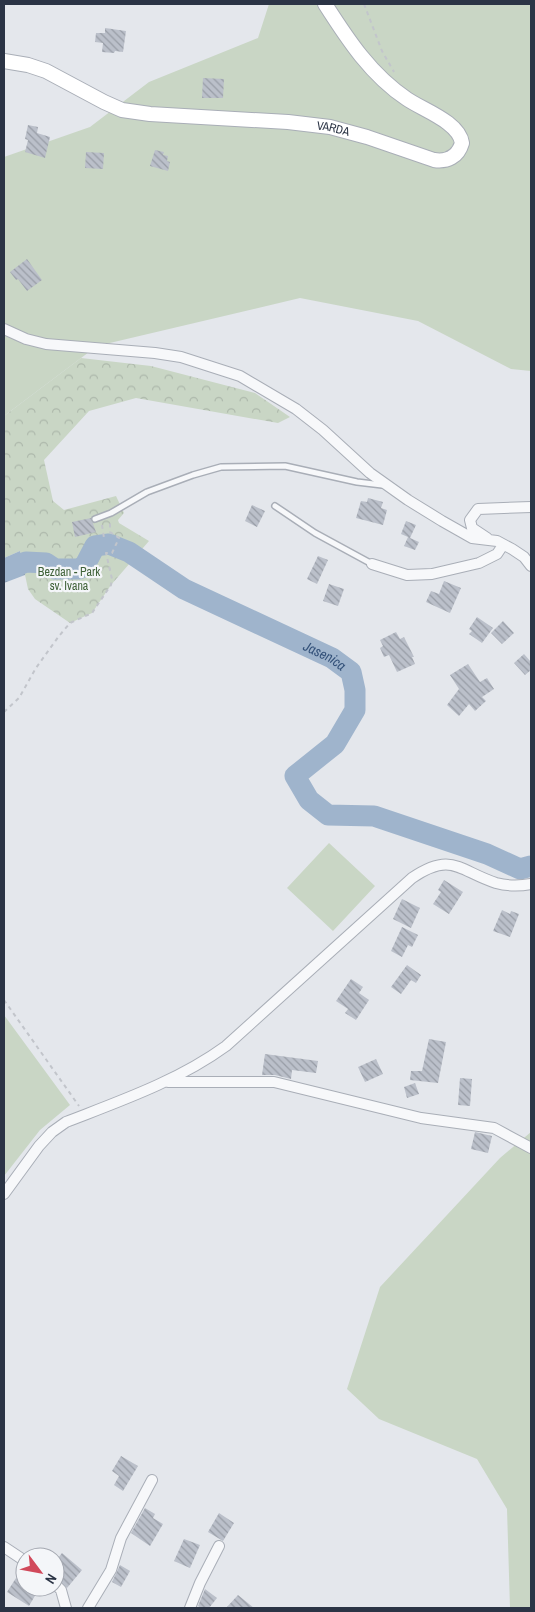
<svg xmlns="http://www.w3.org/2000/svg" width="535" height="1612" viewBox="0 0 535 1612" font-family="'Archivo Narrow',sans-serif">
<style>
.green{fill:#c9d6c5}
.forest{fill:url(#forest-crowns)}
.water{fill:url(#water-ripples)}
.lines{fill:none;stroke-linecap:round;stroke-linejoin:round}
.river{stroke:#9fb4cc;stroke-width:21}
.building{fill:url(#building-back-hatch)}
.lane-casing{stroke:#a9aeb7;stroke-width:8}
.street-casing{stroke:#a9aeb7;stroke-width:12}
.secondary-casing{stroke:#a9aeb7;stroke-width:16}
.path{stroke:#c2c5cb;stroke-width:2;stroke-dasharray:4 4;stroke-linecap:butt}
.lane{stroke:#f7f8fa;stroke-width:5}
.street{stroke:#f7f8fa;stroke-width:10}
.secondary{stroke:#fff;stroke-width:14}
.labels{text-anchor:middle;stroke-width:4.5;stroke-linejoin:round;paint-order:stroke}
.street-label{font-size:12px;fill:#2b3445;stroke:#f4f6f9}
.park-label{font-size:12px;fill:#3f6138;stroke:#f4f6f9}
.water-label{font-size:14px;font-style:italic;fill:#34527a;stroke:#f4f6f9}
</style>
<defs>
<pattern id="forest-crowns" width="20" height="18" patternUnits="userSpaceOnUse" patternTransform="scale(1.25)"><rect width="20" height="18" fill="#c9d6c5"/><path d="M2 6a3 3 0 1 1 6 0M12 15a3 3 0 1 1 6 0" fill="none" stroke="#adb8ab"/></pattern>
<pattern id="water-ripples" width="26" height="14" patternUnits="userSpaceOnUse" patternTransform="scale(1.25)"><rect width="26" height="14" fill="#9fb4cc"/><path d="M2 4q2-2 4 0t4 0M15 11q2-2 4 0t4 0" fill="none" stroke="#8293a7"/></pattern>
<pattern id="building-back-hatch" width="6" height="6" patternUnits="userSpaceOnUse" patternTransform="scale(1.25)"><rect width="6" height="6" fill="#bbc0ca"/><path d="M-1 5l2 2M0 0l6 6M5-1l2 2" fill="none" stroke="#989da6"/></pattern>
</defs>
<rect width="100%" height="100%" fill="#e4e7ec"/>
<!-- green -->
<path class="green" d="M269,4H531V371L511,369L418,321L300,298L97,346L4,416V157L90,127L149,82L258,38Z
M329,843L375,886L333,931L287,888Z
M4,1015L70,1105L40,1130L4,1176Z
M531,1132V1608H510L507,1509L477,1459L379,1419L347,1389L380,1287L500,1158Z"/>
<!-- forest -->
<path class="forest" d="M81,358L151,366L255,393L290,417L278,423L136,398L89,411L44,460L53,501L64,510L116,496L124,513L118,520L119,523L149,541L111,585L92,613L70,623L35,599L28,589L20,551L4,558V416Z"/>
<!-- water -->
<path class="water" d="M20,551L25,575L4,583V558Z"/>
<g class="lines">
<!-- river -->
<path class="river" id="s1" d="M4,571L26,562L46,563L55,569H79L85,565L95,546L109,544L129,552L184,589L332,658L351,672L355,690V710L335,744L295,776L309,800L328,815L374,816L487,854L520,869L531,866"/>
</g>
<!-- building -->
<path class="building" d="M105,28L126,31L123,52L115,51L114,53L102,52L103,43L95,42L96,33H105Z
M203,78L224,79L223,98H202Z
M28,125L38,127L37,133L50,137L45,158L25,152L28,140L25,139Z
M155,150L164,152L163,155L168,156L167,161L170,162L168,171L150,166Z
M86,152L104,153L103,169L85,168Z
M27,259L42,280L27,291L18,279L16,280L10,272Z
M368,498L383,502L381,508L387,510L383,525L356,518L361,501L367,502Z
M252,505L265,511L257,527L245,521Z
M91,518L96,532L75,537L72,522Z
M406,521L416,525L410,538L419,542L415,550L404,546L408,537L401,534Z
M318,556L328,560L317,584L307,579Z
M444,581L461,588L450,613L426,602L431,591L439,594Z
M329,584L344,589L338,606L323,601Z
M477,617L493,628L482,643L469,634L472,631L469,629Z
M503,621L514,633L502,644L491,633Z
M396,632L400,639L404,637L414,657H412L415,664L397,672L389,655L384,657L380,648L383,646L380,640Z
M524,654L531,662V670L525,675L514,663Z
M468,664L480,682L487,678L494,689L482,697L486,701L475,711L469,704L459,716L447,705L459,689L450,675Z
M444,880L463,892L449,914L433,904L441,892L438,890Z
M402,899L420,908L411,928L393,919Z
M502,910L510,914L511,911L519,914L510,937L493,931Z
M402,927L418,935L412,947L408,945L402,957L391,951Z
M407,965L421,975L416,983L411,980L401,994L391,987Z
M351,979L363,987L359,993L369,1000L356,1020L345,1013L348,1009L336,1001Z
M429,1039L446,1042L438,1083L410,1080L411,1071H422Z
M265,1054L318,1061L316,1073L292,1070L291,1079L275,1075H262Z
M376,1059L383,1074L365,1082L358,1067Z
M460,1078L472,1079L470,1106L458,1105Z
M415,1083L419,1094L407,1098L404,1087Z
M475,1132L492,1136L488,1153L471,1149Z
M121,1456L138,1466L123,1491L114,1485L119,1476L112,1471Z
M145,1508L155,1514L153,1518L163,1524L150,1546L131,1533Z
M219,1513L234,1523L223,1541L208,1532Z
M184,1539L200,1545L190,1568L174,1561Z
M62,1553L82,1570L67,1588L58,1578L62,1573L55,1567V1562Z
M120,1565L130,1571L121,1587L112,1582Z
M16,1578L25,1584V1587L36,1594L29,1606L7,1592Z
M205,1589L217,1598L209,1608H201L198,1606Z
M238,1595L254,1608H226Z"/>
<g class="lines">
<!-- lane casing -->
<g class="lane-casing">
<path id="lane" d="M275,506L315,533L372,564
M95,519L111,513L147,492L193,475L221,467L285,466L357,482L382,485"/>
</g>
<!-- street casing -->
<g class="street-casing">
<path id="street" d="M4,329L26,339L46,344L155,353L181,357L240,376L296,409L323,430L370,473L408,500L442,521L472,538L497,541L512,549L524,557L531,566
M487,538L472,528L470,520L478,509L531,507
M372,564L407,575L432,574L479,563L497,554L503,545
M168,1082H274L421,1118L494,1128L531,1148
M4,1194L39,1146L52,1132L66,1122C120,1101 178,1081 226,1046L412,878C452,851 459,871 496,883C507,886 520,886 531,884
M4,1547L25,1561
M55,1584L61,1590L66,1608
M88,1608L111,1570L121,1538L152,1480
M190,1608L200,1583L219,1546"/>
</g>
<!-- secondary casing -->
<g class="secondary-casing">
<g id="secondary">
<path id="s2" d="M4,61L28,65L46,71L104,102L122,110L150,114L288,122L330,127L367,137L434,160C447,162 458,157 462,143C459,122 423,110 407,99C371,75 348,40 325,4"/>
</g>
</g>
<!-- path -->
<path class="path" d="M364,4L382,51L394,72
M102,525L104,538
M4,712L19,698L36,668L59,636L70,623L92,613L111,585L112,579L106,553H112L119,538L110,532V522
M4,1000L79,1106"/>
<!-- lane -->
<use href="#lane" class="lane"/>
<!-- street -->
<use href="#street" class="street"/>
<!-- secondary -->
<use href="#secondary" class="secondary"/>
</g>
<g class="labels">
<!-- street labels -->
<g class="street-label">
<text dy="4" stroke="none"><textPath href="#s2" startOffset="341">VARDA</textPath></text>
</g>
<!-- park labels -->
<g class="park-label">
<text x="69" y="576">Bezdan - Park<tspan x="69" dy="14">sv. Ivana</tspan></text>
</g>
<!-- water labels -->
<g class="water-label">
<text dy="5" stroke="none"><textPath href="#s1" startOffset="365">Jasenica</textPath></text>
</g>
</g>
<!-- border -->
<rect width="535" height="1612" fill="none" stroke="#2b3445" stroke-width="10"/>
<!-- north arrow -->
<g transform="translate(40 1572) rotate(122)"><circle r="24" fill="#f4f6f9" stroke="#a4a8b1"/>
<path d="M0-4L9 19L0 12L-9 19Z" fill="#d1495b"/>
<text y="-8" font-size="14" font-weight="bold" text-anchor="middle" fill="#2b3445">N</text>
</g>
</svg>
